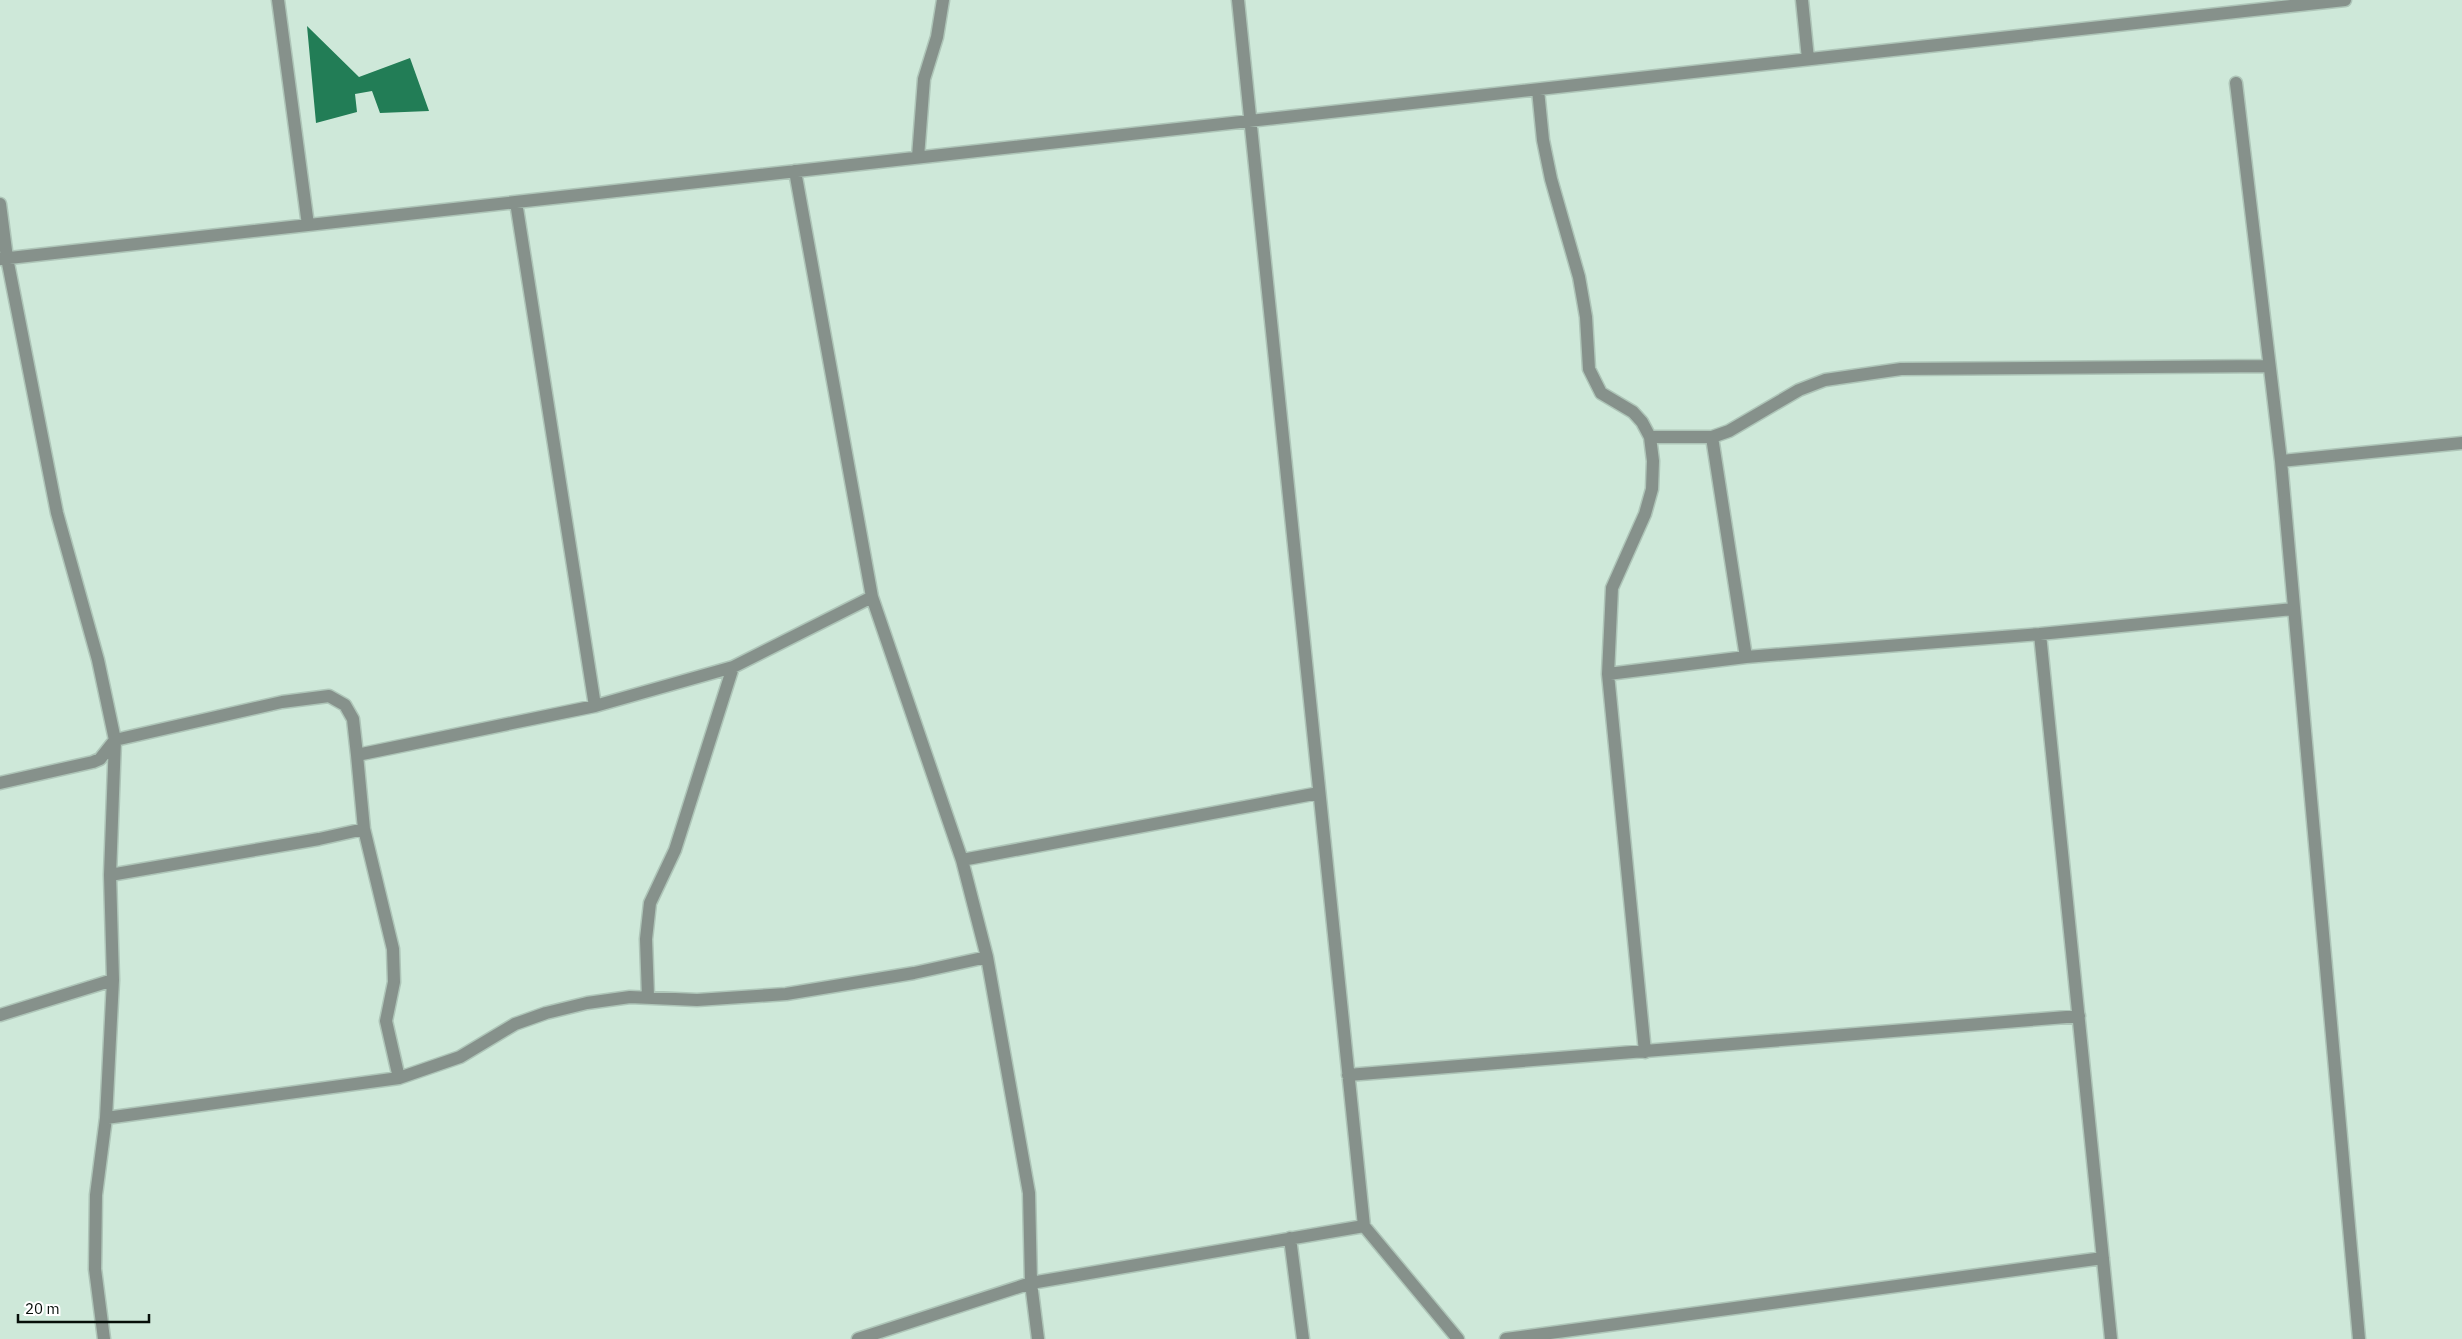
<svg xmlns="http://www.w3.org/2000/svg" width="2462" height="1339" viewBox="0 0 2462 1339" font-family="'IBM Plex Sans',sans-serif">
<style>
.building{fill:#227d56}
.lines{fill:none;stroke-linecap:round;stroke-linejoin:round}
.minor-casing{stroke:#aec5b8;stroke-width:15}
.minor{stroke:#86918b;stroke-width:12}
</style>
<rect width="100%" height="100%" fill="#cee8d9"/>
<!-- building -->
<path class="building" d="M307,26L359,77L410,58L429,111L380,113L372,91L355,94L357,112L316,123Z"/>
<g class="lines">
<!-- minor casing -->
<g class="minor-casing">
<path id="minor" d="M278,0L308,225
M1238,0L1364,1226L1458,1339
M1802,0L1808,59
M2236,83L2281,461L2359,1339
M1538,90L1543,140L1551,179L1579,277L1586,317L1589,369L1601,393L1633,412L1642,422L1650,437L1653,461L1652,489L1645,514L1612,588L1608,674L1645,1052
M918,157L924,79L937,37L943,0
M795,171L872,597L962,860L987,957L1029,1193L1031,1283L1038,1339
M516,202L595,706
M0,204L7,258L57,513L98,660L115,740L110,875L113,980L106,1118L96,1195L95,1269L104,1339
M0,259L2345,0
M1650,437H1712L1729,431L1799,390L1825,380L1901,369L2269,366
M1712,437L1746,657
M2281,461L2462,443
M2040,634L2111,1339
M1608,674L1746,657L2040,634L2293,609
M0,783L93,762L100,759L115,740L282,702L329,696L345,705L353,719L357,755
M962,860L1319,793
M110,875L319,839L364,829
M648,997L646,939L650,903L675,850L733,667
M0,1015L113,980
M1348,1075L2079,1016
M399,1078L386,1021L394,982L393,949L364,829L357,755L595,706L733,667L872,597
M106,1118L399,1078L460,1057L515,1024L546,1013L587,1003L630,997L697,1000L786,994L914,973L987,957
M1290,1238L1303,1339
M858,1339L1031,1283L1364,1226
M1506,1339L2103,1258"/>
</g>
<!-- minor -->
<use href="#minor" class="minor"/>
</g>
<!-- scale -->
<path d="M18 1314v8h131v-8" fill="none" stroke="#060e09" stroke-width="2.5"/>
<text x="25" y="1314" font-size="15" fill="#060e09" stroke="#ffffff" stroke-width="4" paint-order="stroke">20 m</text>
</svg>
